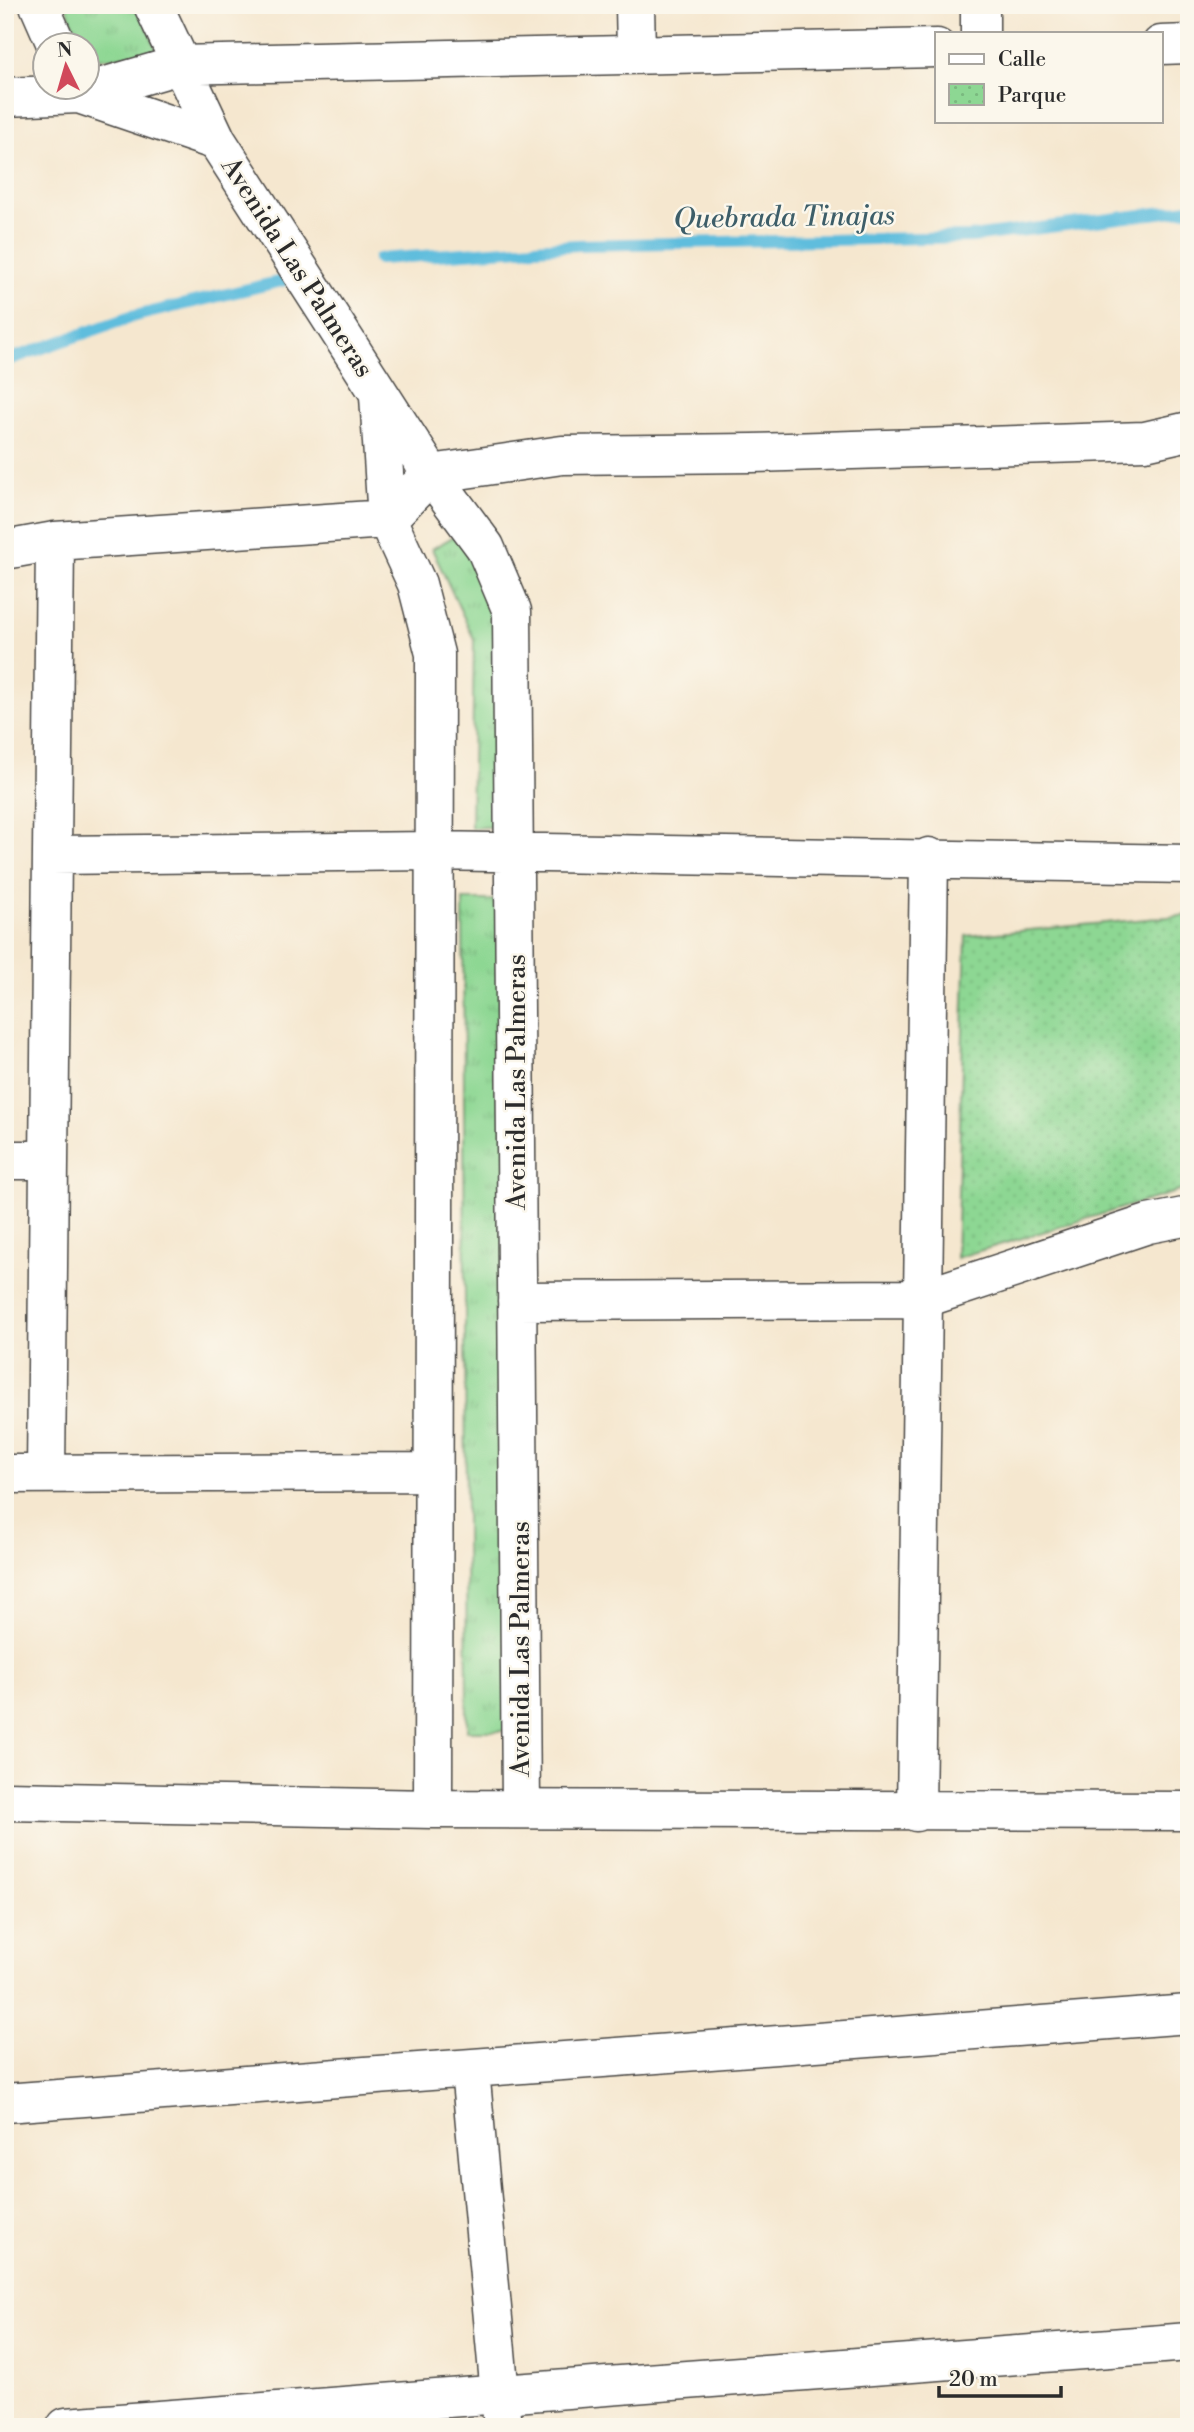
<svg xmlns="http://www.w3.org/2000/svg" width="1194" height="2432" viewBox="0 0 1194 2432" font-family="'Libre Bodoni',serif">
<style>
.grass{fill:url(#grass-tufts);stroke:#5c815f;stroke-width:2}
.park{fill:url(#park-dots);stroke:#5c815f;stroke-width:2}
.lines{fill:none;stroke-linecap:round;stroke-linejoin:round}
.stream{stroke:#5fbddd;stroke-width:12}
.minor-casing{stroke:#494744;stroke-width:41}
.minor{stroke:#fff;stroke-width:38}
.labels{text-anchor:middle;stroke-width:5;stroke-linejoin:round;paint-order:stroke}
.street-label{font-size:26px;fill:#2b2b2b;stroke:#fbf7ec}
.water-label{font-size:28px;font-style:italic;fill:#3d5e69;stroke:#fbf7ec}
</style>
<defs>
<pattern id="grass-tufts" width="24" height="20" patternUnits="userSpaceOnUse" patternTransform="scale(1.75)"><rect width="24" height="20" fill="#8dd793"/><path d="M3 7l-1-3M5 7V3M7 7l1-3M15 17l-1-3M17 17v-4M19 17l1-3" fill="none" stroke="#7ab97f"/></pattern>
<pattern id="park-dots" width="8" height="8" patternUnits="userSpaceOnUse" patternTransform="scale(1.75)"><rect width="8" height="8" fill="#8dd793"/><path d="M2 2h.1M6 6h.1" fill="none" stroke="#7ab97f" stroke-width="1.8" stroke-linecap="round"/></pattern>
</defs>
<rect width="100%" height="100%" fill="#fbf7ec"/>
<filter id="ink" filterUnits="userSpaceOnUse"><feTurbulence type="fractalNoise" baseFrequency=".0143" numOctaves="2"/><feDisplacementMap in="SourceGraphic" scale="14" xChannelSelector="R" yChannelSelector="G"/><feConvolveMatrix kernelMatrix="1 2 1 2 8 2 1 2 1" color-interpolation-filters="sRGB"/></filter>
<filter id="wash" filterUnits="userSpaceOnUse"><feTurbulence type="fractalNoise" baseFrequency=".00686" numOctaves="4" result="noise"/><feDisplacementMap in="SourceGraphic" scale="28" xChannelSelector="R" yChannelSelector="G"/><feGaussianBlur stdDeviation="1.57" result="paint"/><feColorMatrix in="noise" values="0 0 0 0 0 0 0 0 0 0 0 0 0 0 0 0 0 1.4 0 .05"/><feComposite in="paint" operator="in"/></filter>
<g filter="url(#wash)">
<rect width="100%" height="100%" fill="#f5e7cf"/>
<!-- grass -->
<path class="grass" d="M66,5H138L158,53L88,60V46L80,45Z
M465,530L503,616L507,826L471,828L474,639L432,549Z
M463,900H509L512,1731H467Z"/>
<!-- park -->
<path class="park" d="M1189,915V1188L956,1258L966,936Z"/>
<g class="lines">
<!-- stream -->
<path class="stream" d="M379,259L578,245L971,237L1189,209
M5,361L131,317L282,281"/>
</g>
</g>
<g filter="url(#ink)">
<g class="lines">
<!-- minor casing -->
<g class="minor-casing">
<path id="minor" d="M39,5L57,46
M153,5L217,141L431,474L485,547L512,611L521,1808
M635,5L636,52
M980,5V33
M1161,45L1189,44
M77,89L79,94L217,141
M5,97L79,94L179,65L937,48
M379,396L387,519L417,584L435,654L433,1809
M5,550L55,541L387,519L431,474L562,455L752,453L1145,441L1189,431
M52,855L434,851L1189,864
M5,1160H49
M517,1301L922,1299L1148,1224L1189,1216
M5,1474L433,1472
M46,1474L55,541
M5,1801L433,1809L1189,1811
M916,1812L929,857
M470,2070L503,2427
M5,2103L1189,2014
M66,2427L1189,2342"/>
</g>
<!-- minor -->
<use href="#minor" class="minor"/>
</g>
</g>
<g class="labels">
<!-- street labels -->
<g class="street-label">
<text transform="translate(298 267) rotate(57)" y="9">Avenida Las Palmeras</text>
<text transform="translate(516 1082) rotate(-90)" y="9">Avenida Las Palmeras</text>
<text transform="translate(520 1649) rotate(-90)" y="9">Avenida Las Palmeras</text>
</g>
<!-- water labels -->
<g class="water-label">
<text transform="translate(784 216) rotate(-1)" y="10">Quebrada Tinajas</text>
</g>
</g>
<!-- margin -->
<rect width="1194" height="2432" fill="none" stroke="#fbf7ec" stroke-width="28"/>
<!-- legend -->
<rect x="935" y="32" width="228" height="91" fill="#fbf7ec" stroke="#a8a59f" stroke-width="2"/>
<rect x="949" y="54" width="35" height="10" fill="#ffffff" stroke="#a8a59f" stroke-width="2"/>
<text x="998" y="66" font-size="21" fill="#2b2b2b">Calle</text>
<rect x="949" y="84" width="35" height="21" fill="url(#park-dots)" stroke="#a8a59f" stroke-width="2"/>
<text x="998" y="102" font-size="21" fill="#2b2b2b">Parque</text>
<!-- north arrow -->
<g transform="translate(66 66) rotate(355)"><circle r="33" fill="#fbf7ec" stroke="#a8a59f" stroke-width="2"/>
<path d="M0-5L12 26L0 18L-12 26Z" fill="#d1495b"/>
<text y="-10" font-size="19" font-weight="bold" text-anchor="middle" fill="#2b2b2b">N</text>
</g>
<!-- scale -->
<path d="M939 2386v10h122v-10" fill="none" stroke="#2b2b2b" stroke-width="3.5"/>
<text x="949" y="2386" font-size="21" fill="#2b2b2b" stroke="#fbf7ec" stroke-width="5" paint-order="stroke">20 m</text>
</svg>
